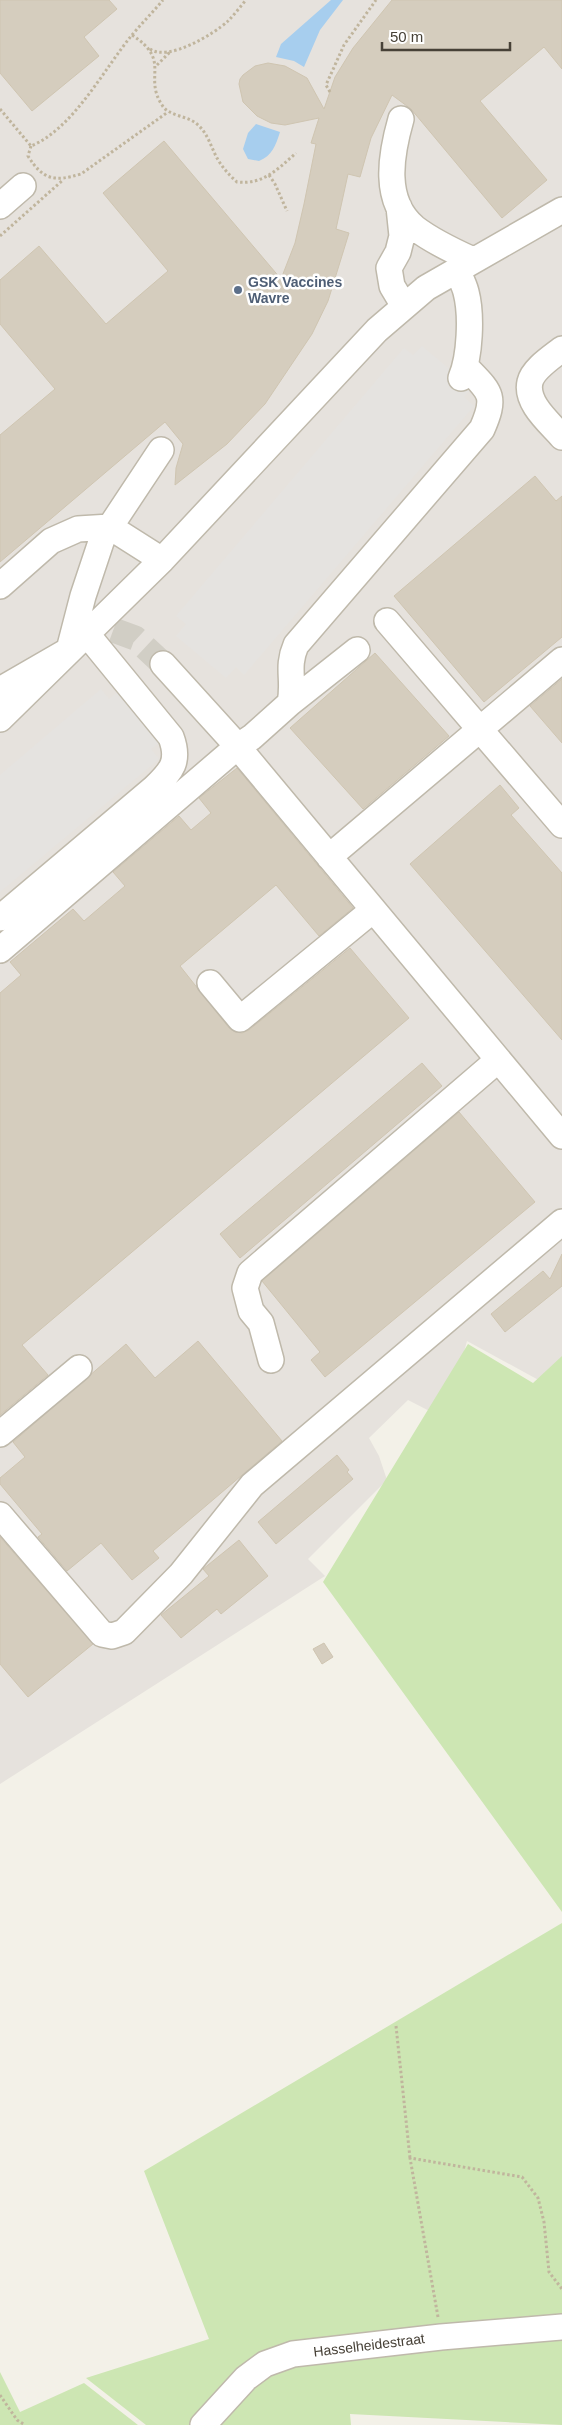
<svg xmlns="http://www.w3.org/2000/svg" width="562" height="2425" viewBox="0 0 562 2425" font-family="Arial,sans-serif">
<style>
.industrial{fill:#e6e2dd}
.green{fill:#cde6b3}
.parking{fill:#e5e3e0}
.water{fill:#a7ceee}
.building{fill:#d5cdbe;stroke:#cfc5b1}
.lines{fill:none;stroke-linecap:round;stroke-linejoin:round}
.minor-tunnel{stroke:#d1cec5;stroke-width:25;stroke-dasharray:25 12;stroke-linecap:butt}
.minor-casing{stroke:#bfb9ab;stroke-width:28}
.path{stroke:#c0b59d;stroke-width:3;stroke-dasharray:2.5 2.5;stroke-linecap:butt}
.minor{stroke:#fff;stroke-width:25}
.service-dot{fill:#5c6f8a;stroke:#fff;stroke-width:2}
.labels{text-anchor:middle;stroke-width:5;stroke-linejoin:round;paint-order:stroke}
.service-label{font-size:14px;font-weight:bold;fill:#4e5e75;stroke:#fff;text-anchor:start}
.street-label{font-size:14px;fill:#474137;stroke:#fff}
</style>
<rect width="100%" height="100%" fill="#f3f1e8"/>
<!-- industrial -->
<path class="industrial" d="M0,0H562V1365L544,1383L467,1341L445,1419L408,1400L369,1438L379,1456L387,1480L308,1559L325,1576L0,1784Z"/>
<!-- green -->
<path class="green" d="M468,1344L533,1383L562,1356V1912L323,1582Z
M562,1923V2425L350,2414L351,2425H146L86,2378L209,2339L144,2171Z
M0,2372L20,2412L84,2383L138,2425H0Z"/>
<!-- parking -->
<path class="parking" d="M422,346L472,388L464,397L474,406L244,675L236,667L226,678L176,636L186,624L176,616L404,348L413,355Z
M101,689L109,699L121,689L163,740L151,749L159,759L0,892V775Z"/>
<!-- water -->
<path class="water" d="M331,0H343L320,30L304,67L294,61L276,57L281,44Z
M256,124L280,132C276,145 272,156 259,161L248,159L243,149L248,133Z"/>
<!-- building -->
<path class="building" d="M0,0H109L117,9L84,37L99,56L32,111L0,73Z
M392,0H562V69L544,47L480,101L547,180L502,218L411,109L392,95L371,138L360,177L348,174L336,229L349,233L328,301L312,334L265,404L227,444L175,485L176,468L183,444L165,422L0,562V435L55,389L0,324V280L39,246L106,324L168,271L103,193L164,141L281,279L295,243L304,204L316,144L311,143L319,118L285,125L271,123L257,116L243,102L239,84L240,79L243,75L255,66L268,63L285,66L307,78L324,109L335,77L353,48Z
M535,476L556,501L562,496V637L484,702L394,596Z
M375,653L449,736L363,809L290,728Z
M562,679V743L530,706Z
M237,768L353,908L319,936L276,885L180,966L229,1028L235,1032L242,1033L249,1030L350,948L409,1018L22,1345L48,1375L0,1415V993L21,975L10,962L73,909L84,921L125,886L113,872L179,816L191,830L211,813L199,798Z
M500,785L519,808L511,815L562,873V1040L410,864Z
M422,1063L442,1086L240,1258L220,1234Z
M459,1112L535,1202L325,1377L311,1360L320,1352L262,1281Z
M562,1254V1286L505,1332L491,1314L543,1271L550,1279Z
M198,1341L282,1441L153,1551L159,1558L132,1580L101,1543L67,1571L38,1537L42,1534L0,1484V1478L25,1457L13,1442L126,1344L155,1378Z
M337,1455L349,1470L347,1472L353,1479L276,1544L258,1522Z
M0,1537L93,1644L28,1697L0,1664Z
M239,1540L268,1576L221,1614L217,1609L181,1638L161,1615L209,1576L203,1569Z
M324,1643L333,1657L322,1664L313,1649Z"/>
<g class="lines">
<!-- minor-tunnel -->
<path class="minor-tunnel" d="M79,640L108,628L135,638L163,664"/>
<!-- minor casing -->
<g class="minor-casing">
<path id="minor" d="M401,119C391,154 382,201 415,228C432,241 453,251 473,260
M0,206L23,186
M399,207L402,236L398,252L389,268L392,286L404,306
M457,270C460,277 464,284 466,292C472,315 470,357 461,378
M562,349C552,357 533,369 530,382C525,403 550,423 562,437
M0,586L51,541L78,529L110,527L162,560
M387,621L562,825
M163,664L232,740L562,1136
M0,690L69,650L83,596L102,539L161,450
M290,703C295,680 286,668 296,645L482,429C497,395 490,392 466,367
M0,719L162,560L377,330L426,288L562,210
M329,857L562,660
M0,918L154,788C172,771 180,761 171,737L86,633
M0,950L237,747L252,737L290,703L357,650
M210,983L240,1019L373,910
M271,1360L261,1323L251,1311L245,1288L250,1273L498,1060
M0,1434L79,1368
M0,1515L102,1634L112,1636L124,1632L181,1574L252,1485L562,1222
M203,2425L246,2378L265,2364L293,2354L441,2337L562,2327"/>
</g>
<!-- path -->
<path class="path" d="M132,35C172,61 143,76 162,105C169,117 188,115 198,125C208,134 211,147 217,158C222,167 229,175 237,182C263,185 278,169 296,153
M150,49C168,62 214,34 228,21C234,15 240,7 246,0
M157,65L170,52
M330,92L326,85L344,45L376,0
M0,109L31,146C73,129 104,69 132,35C142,23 153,12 163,0
M31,146L28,156C43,180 54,182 81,174L168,112
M269,175L275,184L287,211
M0,236L63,180
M396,2026L410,2158
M438,2317L410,2158L522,2177L538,2198L544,2222L549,2272L562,2289
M0,2395L17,2420L25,2425"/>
<!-- minor -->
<use href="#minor" class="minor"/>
</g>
<!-- markers -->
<circle class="service-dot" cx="238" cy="290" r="5"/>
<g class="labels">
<!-- service labels -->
<g class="service-label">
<text x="248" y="287">GSK Vaccines<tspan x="248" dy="16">Wavre</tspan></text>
</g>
<!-- street labels -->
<g class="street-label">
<text transform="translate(369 2345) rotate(-7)" y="5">Hasselheidestraat</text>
</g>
</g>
<!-- scale -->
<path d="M382 42v8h128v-8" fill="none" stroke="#474137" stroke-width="2.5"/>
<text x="390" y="42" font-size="15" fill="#474137" stroke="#ffffff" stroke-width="4" paint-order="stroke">50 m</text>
</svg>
